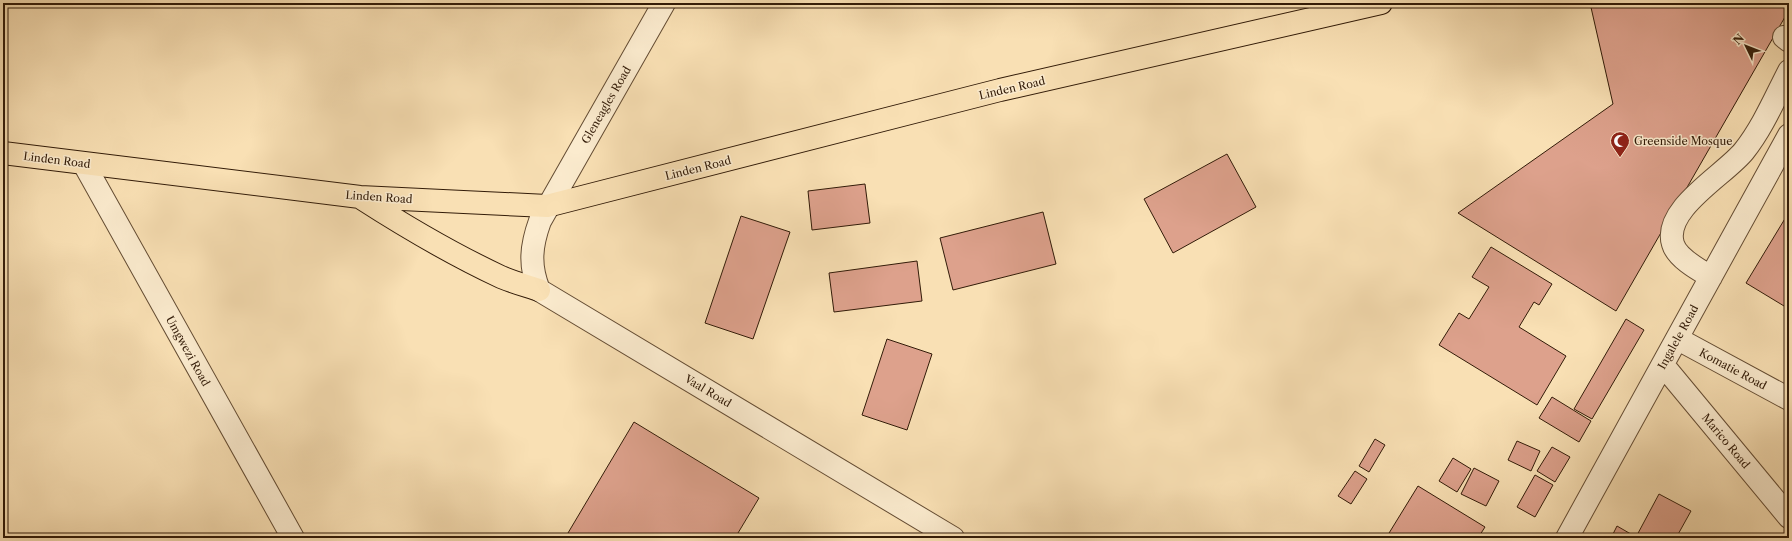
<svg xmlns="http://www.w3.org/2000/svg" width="1792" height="541" viewBox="0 0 1792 541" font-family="'Libre Caslon Text',serif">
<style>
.building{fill:#dda18c;stroke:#321b08}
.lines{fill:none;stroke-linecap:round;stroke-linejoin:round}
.minor-casing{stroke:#644c33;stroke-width:24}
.major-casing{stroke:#321b08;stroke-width:24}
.minor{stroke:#fbebce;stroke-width:22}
.major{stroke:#f9e0b4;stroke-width:22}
.labels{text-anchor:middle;stroke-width:3;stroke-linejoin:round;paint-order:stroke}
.street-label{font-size:11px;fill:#321b08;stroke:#fbebce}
.poi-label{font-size:11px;fill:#321b08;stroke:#fbebce;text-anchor:start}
</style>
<rect width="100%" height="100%" fill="#f9e0b4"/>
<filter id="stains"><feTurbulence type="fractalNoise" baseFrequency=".005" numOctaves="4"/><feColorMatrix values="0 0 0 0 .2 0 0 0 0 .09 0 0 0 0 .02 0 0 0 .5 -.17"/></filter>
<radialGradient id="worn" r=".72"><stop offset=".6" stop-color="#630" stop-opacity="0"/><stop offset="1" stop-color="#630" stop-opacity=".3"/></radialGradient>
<!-- building -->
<path class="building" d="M1590,3H1789V10L1616,311L1458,213L1613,104Z
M1227,154L1256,207L1173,253L1144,199Z
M865,184L870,223L812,230L808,191Z
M1043,212L1056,264L953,290L940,238Z
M1789,212V309L1746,283Z
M741,216L790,232L753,339L705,323Z
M1491,247L1552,284L1539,305L1534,302L1519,327L1566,356L1537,405L1439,345L1459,313L1469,319L1489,287L1472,277Z
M917,261L922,301L834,312L829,273Z
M1626,319L1644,330L1592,419L1574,409Z
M887,339L932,354L907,430L862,415Z
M1552,397L1591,421L1579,442L1539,418Z
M634,422L759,498L735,538H565Z
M1375,439L1385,445L1369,472L1359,466Z
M1517,441L1540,451L1531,471L1508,460Z
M1552,447L1570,457L1555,482L1537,471Z
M1453,458L1471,469L1457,492L1439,481Z
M1474,468L1499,481L1486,506L1461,494Z
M1355,471L1367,479L1351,504L1338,496Z
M1535,475L1553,485L1535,517L1517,507Z
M1418,486L1485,527L1478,538H1386Z
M1659,494L1691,511L1676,538H1611L1617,526L1636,537Z"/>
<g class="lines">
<!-- minor casing -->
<g class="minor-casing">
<path id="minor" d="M664,3L540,221C531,246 529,265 539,290L953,538
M1784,37L1789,41
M84,164L293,538
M1711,277C1699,270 1677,258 1673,244C1662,209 1726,174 1744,151C1763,127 1775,98 1789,71
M1678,339L1789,399
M1663,365L1789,517
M1567,538L1789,135"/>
</g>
<!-- major casing -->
<g class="major-casing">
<path id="major" d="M3,153L360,197L547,206L1000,90L1381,3
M361,198C406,227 452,254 501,277C513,282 527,286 539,290"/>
</g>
<!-- minor -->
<use href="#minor" class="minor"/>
<!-- major -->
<use href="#major" class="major"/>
</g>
<!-- icons -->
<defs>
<g id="mosque-pin" transform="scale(1)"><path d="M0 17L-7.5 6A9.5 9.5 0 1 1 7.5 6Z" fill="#8f2418" stroke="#fbebce"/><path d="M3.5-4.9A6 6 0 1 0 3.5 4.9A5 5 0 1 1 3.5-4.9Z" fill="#fff"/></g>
</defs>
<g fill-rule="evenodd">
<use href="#mosque-pin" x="1620" y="141"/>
</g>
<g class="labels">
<!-- street labels -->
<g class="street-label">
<text transform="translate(1012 88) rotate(-13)" y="4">Linden Road</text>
<text transform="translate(606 105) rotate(-60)" y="4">Gleneagles Road</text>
<text transform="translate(57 160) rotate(7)" y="4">Linden Road</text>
<text transform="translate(698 168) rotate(-14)" y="4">Linden Road</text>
<text transform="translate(379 197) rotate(4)" y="4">Linden Road</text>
<text transform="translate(1678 337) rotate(-61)" y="4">Ingalele Road</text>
<text transform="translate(188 351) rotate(61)" y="4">Umgwezi Road</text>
<text transform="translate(1733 369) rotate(28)" y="4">Komatie Road</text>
<text transform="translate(708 391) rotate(31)" y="4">Vaal Road</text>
<text transform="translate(1726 441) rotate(50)" y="4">Marico Road</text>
</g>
<!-- poi labels -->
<g class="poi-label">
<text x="1634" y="145">Greenside Mosque</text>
</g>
</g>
<!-- margin -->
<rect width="1792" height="541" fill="none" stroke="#f9e0b4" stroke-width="16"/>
<rect x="4" y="4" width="1784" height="533" fill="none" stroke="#321b08" stroke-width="2"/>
<rect x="8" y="8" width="1776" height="525" fill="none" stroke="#321b08"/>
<!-- north arrow -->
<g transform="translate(1746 46) rotate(313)" stroke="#fbebce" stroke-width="3" paint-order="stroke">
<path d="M0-3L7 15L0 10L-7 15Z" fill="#321b08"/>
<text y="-6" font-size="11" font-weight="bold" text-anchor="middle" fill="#321b08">N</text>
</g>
<rect width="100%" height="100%" filter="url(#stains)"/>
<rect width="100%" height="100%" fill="url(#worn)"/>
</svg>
